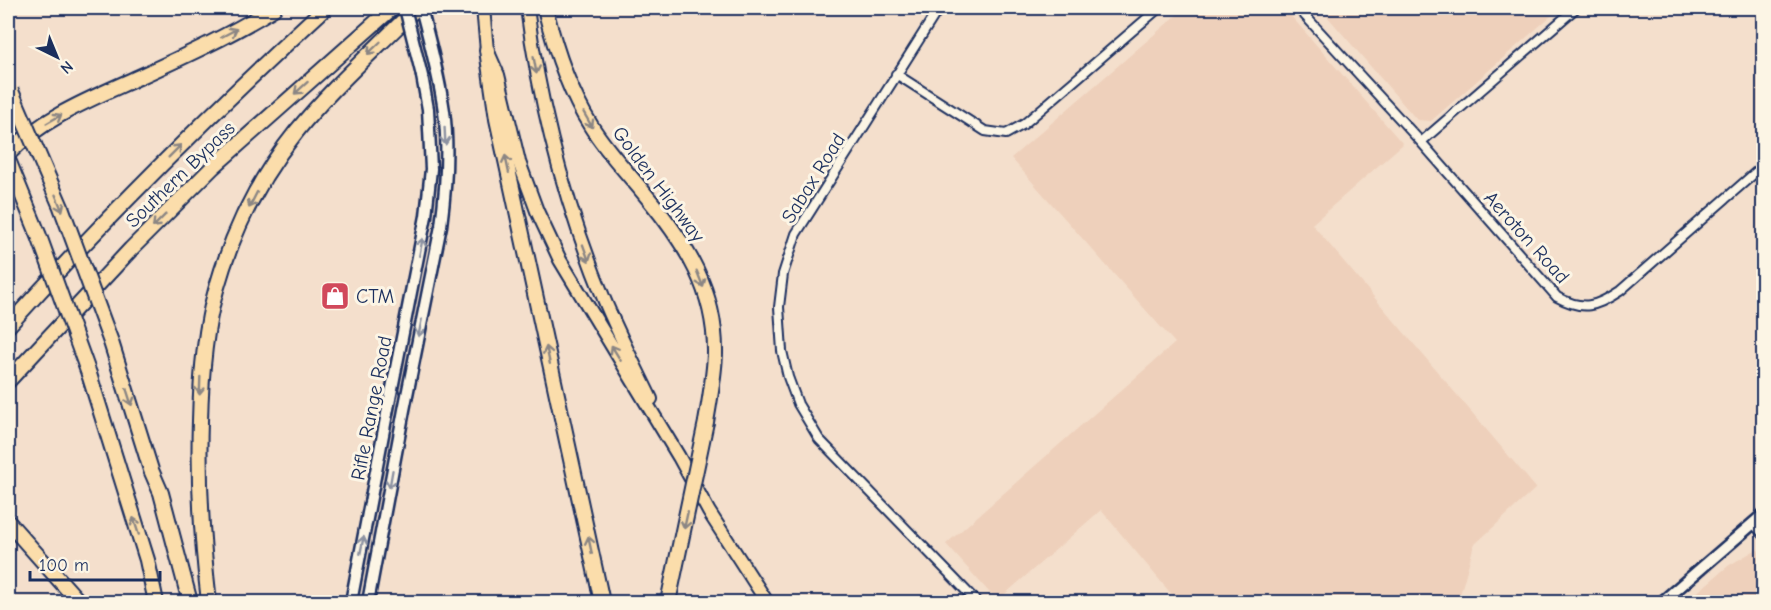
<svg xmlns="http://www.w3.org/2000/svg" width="1771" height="610" viewBox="0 0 1771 610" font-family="'Comic Neue',sans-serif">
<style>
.built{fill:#eed0bb}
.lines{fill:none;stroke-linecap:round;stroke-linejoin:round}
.street-casing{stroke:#1b2f5e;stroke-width:12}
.secondary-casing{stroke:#1b2f5e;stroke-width:15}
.primary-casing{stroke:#1b2f5e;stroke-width:16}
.highway-casing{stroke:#1b2f5e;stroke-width:18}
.street{stroke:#fcf5e5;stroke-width:8}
.secondary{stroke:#fcf5e5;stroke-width:10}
.primary{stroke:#fbddab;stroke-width:12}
.highway{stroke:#fbddab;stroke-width:14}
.secondary-bridge-casing{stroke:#1b2f5e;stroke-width:15;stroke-linecap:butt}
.highway-bridge-casing{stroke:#1b2f5e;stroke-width:18;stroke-linecap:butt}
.secondary-bridge{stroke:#fcf5e5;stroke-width:10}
.highway-bridge{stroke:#fbddab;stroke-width:14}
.oneway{stroke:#8b8684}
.oneway2{stroke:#8c92a2}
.labels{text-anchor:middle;stroke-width:6;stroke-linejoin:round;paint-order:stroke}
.street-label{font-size:20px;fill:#1b2f5e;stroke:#fcf5e5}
.poi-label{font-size:20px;fill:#1b2f5e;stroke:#fcf5e5;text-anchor:start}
</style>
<rect width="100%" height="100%" fill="#f4dfcc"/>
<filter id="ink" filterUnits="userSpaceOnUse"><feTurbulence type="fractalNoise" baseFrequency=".0167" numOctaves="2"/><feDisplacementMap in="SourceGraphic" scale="12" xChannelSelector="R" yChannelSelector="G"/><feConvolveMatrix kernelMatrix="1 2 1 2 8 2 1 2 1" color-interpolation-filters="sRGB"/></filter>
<g filter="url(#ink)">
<!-- built -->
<path class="built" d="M1185,8H1284L1403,144L1312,224L1536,488L1474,545L1458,602H1178L1101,510L997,601L946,544L1175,343L1011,158Z
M1320,8H1560L1431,121L1417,120Z
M1757,549L1763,556V602H1686L1728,566Z"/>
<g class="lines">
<!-- street casing -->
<g class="street-casing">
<path id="street" d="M939,8L796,234L783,274L779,307L782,351L788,377L798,404L819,439L977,602
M1298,8L1421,142L1557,297C1583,311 1596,307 1620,291L1764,165
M896,74L985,131L1006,134L1024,124L1159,8
M1421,142L1576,8
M1753,523L1764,535"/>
</g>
<!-- secondary casing -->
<g class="secondary-casing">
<path id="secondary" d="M351,602L386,419L426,216L431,169L428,109L422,76
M368,602L404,410L441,226C446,188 449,149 444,111C439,76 430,42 421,8
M1662,602L1764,514"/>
</g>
<!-- primary casing -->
<g class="primary-casing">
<path id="primary" d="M483,8L487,50L498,75L519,162L537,211L560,260L679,457L709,512L767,602
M527,8C540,109 565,204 604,299C618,333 635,366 651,399"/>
</g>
<!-- highway casing -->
<g class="highway-casing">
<path id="highway" d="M545,8C555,49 568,90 591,126C607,152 629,174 648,198C686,244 716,291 715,354C714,377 710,399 706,422
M487,50L497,119L602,602
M8,154C43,117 93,98 139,77C185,56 231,35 274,8
M8,326C108,215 215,109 325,8
M111,342L151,470L161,493L190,602
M89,374L147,560L156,602
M8,381L131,249L213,167L392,8
M8,522L79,602
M209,602C202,542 198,481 200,421C201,377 204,332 216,290C232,233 259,178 296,132C332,87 376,49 416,8"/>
</g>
<!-- street -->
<use href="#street" class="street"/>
<!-- secondary -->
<use href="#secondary" class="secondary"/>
<!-- primary -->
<use href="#primary" class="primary"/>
<!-- highway -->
<use href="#highway" class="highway"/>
<!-- secondary-bridge casing -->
<g class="secondary-bridge-casing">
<path id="secondary-bridge" d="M405,8L422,76"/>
</g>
<!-- highway-bridge casing -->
<g class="highway-bridge-casing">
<path id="highway-bridge" d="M11,91L61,207L111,342
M8,160L39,236L89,374
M668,602L706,422"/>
</g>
<!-- secondary-bridge -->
<use href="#secondary-bridge" class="secondary-bridge"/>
<!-- highway-bridge -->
<use href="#highway-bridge" class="highway-bridge"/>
</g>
<!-- one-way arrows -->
<defs><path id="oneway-shaft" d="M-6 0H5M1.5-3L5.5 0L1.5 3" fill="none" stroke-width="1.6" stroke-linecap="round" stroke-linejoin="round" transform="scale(1.5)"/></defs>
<g class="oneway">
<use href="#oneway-shaft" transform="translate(229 33) rotate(-28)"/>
<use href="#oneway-shaft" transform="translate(374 48) rotate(136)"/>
<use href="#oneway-shaft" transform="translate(535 65) rotate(80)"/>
<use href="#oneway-shaft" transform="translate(301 88) rotate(138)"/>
<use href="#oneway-shaft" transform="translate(54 119) rotate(-30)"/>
<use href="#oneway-shaft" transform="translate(588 120) rotate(60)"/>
<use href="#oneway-shaft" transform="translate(175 151) rotate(-45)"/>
<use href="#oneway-shaft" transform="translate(507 164) rotate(-102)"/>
<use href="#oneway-shaft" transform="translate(253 200) rotate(117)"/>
<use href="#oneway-shaft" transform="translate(59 203) rotate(67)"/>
<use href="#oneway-shaft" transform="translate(159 221) rotate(135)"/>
<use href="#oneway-shaft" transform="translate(586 253) rotate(70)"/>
<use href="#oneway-shaft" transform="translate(700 279) rotate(68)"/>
<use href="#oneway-shaft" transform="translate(616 353) rotate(-121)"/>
<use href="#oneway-shaft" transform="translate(548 355) rotate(-102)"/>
<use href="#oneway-shaft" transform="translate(200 386) rotate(92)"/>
<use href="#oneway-shaft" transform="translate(129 397) rotate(72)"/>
<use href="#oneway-shaft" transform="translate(686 520) rotate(102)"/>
<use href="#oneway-shaft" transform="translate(136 526) rotate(-108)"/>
<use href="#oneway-shaft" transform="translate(590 545) rotate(-102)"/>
</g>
<g class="oneway2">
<use href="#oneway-shaft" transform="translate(445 136) rotate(87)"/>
<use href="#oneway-shaft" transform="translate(421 247) rotate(-79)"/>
<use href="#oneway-shaft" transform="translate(420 328) rotate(101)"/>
<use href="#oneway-shaft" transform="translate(391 479) rotate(100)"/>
<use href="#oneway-shaft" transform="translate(362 545) rotate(-79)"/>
</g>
</g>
<!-- icons -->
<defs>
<g id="shop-square" transform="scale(1.5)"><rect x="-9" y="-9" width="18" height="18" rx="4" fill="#d1495b" stroke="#fcf5e5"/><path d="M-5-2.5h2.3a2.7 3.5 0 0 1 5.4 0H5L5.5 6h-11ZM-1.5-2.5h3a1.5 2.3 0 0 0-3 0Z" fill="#fff"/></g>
</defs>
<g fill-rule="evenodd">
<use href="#shop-square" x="335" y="296"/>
</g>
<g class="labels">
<!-- street labels -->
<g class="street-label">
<text transform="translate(180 174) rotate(-44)" y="7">Southern Bypass</text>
<text transform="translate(813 178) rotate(-58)" y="7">Sabax Road</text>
<text transform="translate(659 184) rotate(53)" y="7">Golden Highway</text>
<text transform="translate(1527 237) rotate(48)" y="7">Aeroton Road</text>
<text transform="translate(371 408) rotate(-79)" y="7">Rifle Range Road</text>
</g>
<!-- poi labels -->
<g class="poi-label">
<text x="356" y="303">CTM</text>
</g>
</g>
<!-- margin -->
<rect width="1771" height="610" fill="none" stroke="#fcf5e5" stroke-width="30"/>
<rect x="15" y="15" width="1741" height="580" fill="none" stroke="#1b2f5e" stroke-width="2" filter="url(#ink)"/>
<!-- north arrow -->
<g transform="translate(57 57) rotate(137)" stroke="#fcf5e5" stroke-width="4.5" paint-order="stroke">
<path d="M0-4.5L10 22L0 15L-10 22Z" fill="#1b2f5e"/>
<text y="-9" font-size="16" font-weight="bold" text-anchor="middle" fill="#1b2f5e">N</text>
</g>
<!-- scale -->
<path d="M30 571v9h130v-9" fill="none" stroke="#1b2f5e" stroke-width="3"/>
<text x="39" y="571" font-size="18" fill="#1b2f5e" stroke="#fcf5e5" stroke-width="4.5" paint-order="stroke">100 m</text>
</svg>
